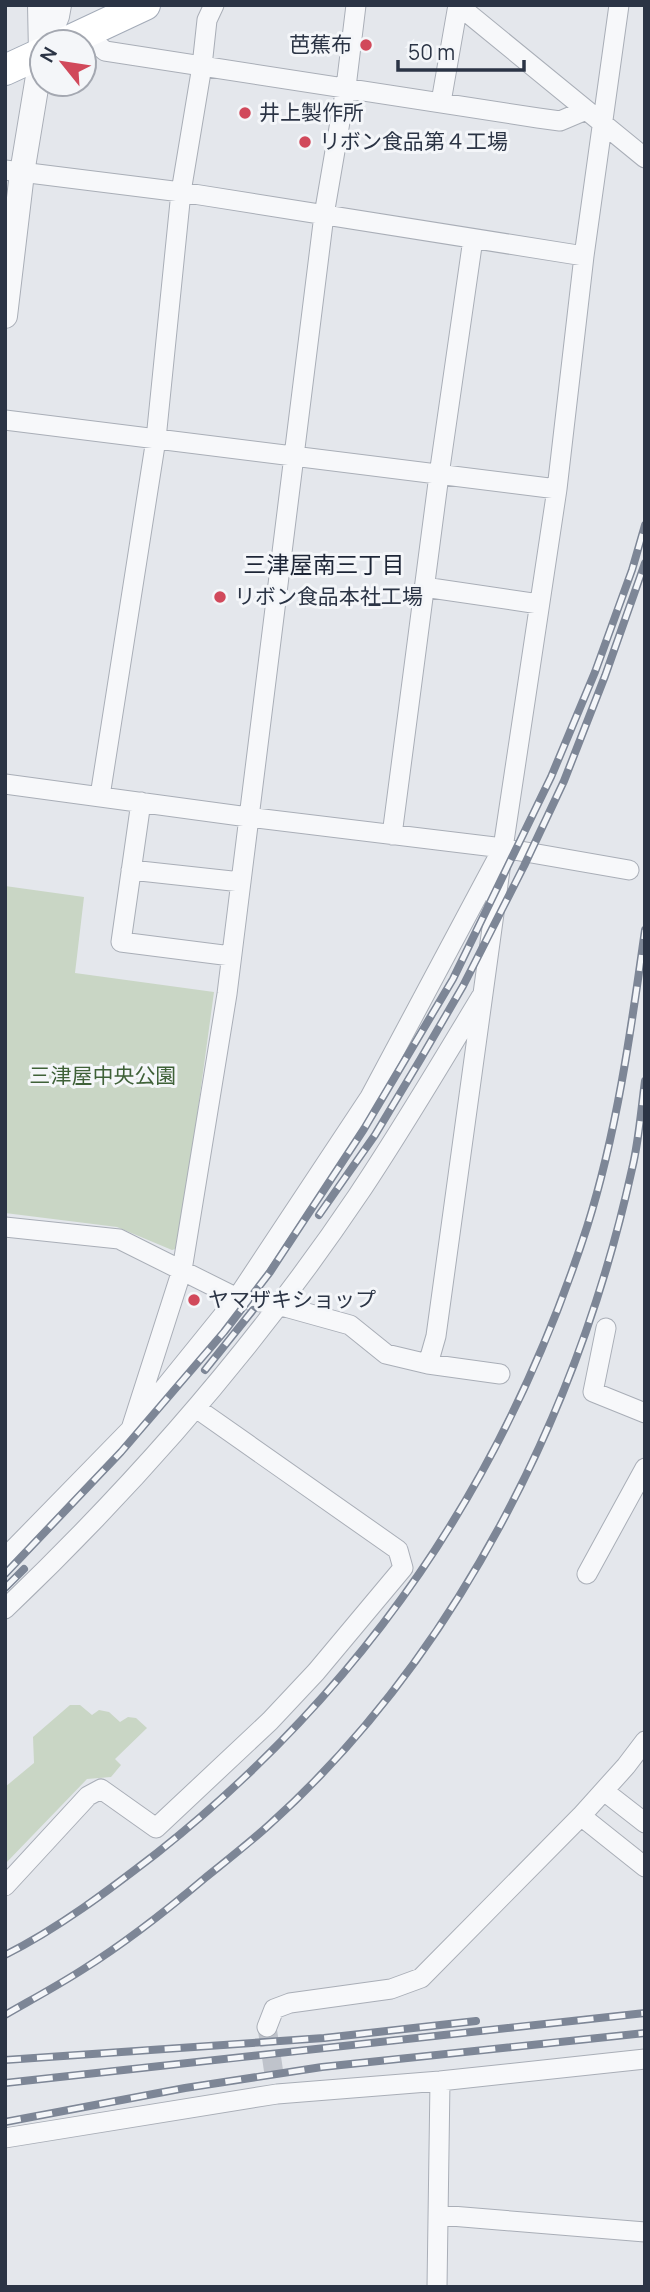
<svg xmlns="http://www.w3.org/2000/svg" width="650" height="2292" viewBox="0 0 650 2292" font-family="Manrope,'Noto Sans JP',sans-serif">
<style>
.green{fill:#c9d6c5}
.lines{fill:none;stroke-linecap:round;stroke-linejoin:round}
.minor-tunnel{stroke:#bfc3cb;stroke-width:19;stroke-dasharray:19 10;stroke-linecap:butt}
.minor-casing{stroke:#a9aeb7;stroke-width:21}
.tertiary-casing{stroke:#a9aeb7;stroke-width:26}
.primary-casing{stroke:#a3abb8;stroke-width:32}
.minor{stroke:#f7f8fa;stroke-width:19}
.tertiary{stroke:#f7f8fa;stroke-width:24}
.primary{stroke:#fff;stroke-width:30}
.rail-casing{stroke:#7d8696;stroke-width:8}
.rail{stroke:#f4f6f9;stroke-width:5;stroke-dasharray:16;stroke-linecap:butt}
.poi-dot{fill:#d1495b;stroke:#f4f6f9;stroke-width:2.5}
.labels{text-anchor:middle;stroke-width:6;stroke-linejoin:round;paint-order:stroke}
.poi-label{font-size:21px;fill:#2b3445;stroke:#f4f6f9;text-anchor:start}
.park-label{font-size:21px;fill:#3f6138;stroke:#f4f6f9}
.neighbourhood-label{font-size:23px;fill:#1d2536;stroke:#f4f6f9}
</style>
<rect width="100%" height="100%" fill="#e4e7ec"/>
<!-- green -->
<path class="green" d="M5,886L84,897L75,973L214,992L179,1248L172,1250L117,1227L5,1213Z
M70,1705H80L92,1715L99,1710L109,1712L120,1722L128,1717L136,1718L147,1728L115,1759L121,1765L111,1777L87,1779L5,1864V1787L34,1763L33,1737Z"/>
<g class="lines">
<!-- minor-tunnel -->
<path class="minor-tunnel" d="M267,2027L277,2094"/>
<!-- minor casing -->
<g class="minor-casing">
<path id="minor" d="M458,5L645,158
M84,33L105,51L538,118L560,121L586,110
M441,102L458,5
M5,170L181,192L584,256
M5,420L557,489
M424,587L539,604
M5,784L248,817L503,848L629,870
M100,796L156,439L181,192L202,66L207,20L214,5
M141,802L121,942L231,956
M392,835L439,475L473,239
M131,870L241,882
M5,1227L119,1239L237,1298L278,1305L350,1325L386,1354L428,1364L500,1374
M606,1328L593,1392L645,1413
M428,1364L436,1336L503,848L557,489L584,256L619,5
M131,1429L182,1270L227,994L324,215L346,87L356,5
M5,1558L131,1429L237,1298L370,1097L497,859
M587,1574L645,1468
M5,1609C136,1484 257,1345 358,1195C401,1131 441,1063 481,997
M604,1791L645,1823
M581,1816L645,1867
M5,1886L88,1796L101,1789L156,1828L270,1721L316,1672L403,1568L398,1550L196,1408
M267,2027L274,2009L290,2003L391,1989L421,1978L581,1816L626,1766L645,1741
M5,2138L277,2094L440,2081L645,2059
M439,2215L645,2232
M437,2287L440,2081"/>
</g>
<!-- tertiary casing -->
<g class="tertiary-casing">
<path id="tertiary" d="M40,5L41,53
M46,42L57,16L59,5
M5,316L22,173L42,52"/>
</g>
<!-- primary casing -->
<g class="primary-casing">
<path id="primary" d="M66,42L145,5
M5,70L42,53"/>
</g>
<!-- minor -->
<use href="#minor" class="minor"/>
<!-- tertiary -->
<use href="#tertiary" class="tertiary"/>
<!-- primary -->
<use href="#primary" class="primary"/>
<!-- rail casing -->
<g class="rail-casing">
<path id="rail" d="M319,1215L375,1135L420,1060L463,986L524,866L564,781L605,676L645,563
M205,1370L253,1310
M5,1574L121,1452L224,1332L270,1272L364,1129L453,979L551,777L595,672L632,570L645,525
M5,1588L24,1569
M5,1955C59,1928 109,1890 157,1853C366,1687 505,1481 587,1227C617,1132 631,1030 645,930
M5,2015C31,2000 57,1986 82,1970C125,1943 166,1911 205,1878C226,1861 248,1844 269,1825C455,1658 579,1411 632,1169C639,1140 641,1110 645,1081
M5,2060L324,2038L476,2021
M5,2083L645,2013
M5,2122L185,2088L322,2067L645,2033"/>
</g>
<!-- rail -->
<use href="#rail" class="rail"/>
</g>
<!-- markers -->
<g class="poi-dot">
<circle cx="366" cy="45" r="7"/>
<circle cx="245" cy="113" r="7"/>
<circle cx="305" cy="142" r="7"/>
<circle cx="220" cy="597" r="7"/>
<circle cx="194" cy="1300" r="7"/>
</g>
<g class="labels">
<!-- poi labels -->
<g class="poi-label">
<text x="352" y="52" text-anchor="end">芭蕉布</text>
<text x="259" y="120">井上製作所</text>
<text x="319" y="149">リボン食品第４工場</text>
<text x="234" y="604">リボン食品本社工場</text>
<text x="208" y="1307">ヤマザキショップ</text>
</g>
<!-- park labels -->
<g class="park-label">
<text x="103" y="1083">三津屋中央公園</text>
</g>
<!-- neighbourhood labels -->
<g class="neighbourhood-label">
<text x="324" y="573">三津屋南三丁目</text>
</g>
</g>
<!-- border -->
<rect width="650" height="2292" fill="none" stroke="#2b3445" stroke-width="14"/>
<!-- north arrow -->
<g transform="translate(63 63) rotate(300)"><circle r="33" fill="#f4f6f9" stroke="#a4a8b1" stroke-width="2"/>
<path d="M0-5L12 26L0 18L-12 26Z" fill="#d1495b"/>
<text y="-10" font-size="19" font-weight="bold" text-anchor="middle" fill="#2b3445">N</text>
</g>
<!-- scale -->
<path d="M398 60v10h126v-10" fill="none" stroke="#2b3445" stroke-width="3.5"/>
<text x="408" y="60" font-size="21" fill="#2b3445" stroke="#f4f6f9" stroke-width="5" paint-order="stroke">50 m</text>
</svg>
